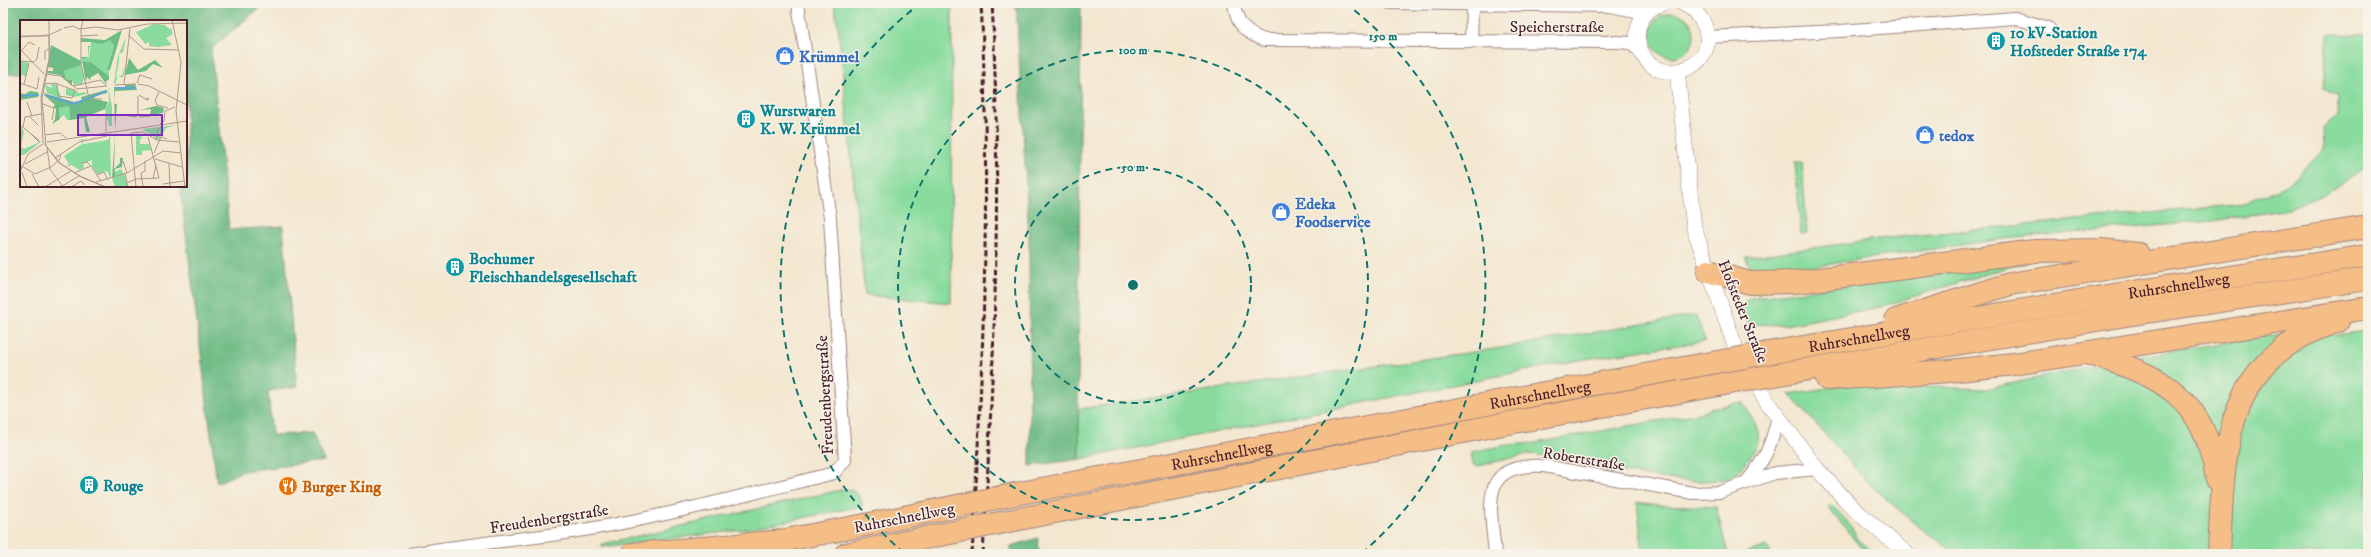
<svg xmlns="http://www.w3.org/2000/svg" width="2371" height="557" viewBox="0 0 2371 557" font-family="'IM FELL DW Pica',serif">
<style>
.green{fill:#89dc9e;stroke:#6a7e64}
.forest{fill:#6ebc85;stroke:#5c6e58}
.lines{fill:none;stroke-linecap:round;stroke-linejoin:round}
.minor-casing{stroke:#9e837e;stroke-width:14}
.tertiary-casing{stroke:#9e837e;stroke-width:16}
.motorway-casing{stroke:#9e837e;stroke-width:24}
.minor{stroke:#fff;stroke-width:12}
.tertiary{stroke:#fff;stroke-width:15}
.motorway{stroke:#f6be87;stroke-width:22}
.rail{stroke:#4a1f2b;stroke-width:3;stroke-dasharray:6 3;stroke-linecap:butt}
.motorway-bridge-casing{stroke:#9e837e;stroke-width:24;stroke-linecap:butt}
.motorway-bridge{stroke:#f6be87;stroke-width:22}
.ring{fill:none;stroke:#0f766e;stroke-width:2;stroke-dasharray:7 5}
.labels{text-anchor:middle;stroke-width:3;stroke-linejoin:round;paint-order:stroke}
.street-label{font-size:16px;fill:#4a1f2b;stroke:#f7f3e8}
.culture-label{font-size:16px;font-weight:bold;fill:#0d838f;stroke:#f7f3e8;text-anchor:start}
.shop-label{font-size:16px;font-weight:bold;fill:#366cbe;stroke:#f7f3e8;text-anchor:start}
.food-label{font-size:16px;font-weight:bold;fill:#c56008;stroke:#f7f3e8;text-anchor:start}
.inset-river{fill:none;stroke:#60a3d4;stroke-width:2}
.inset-road{fill:none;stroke:#af978e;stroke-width:1}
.view{fill:#7b2cbf;fill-opacity:0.15;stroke:#7b2cbf;stroke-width:2}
.inset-edge{fill:none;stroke:#4a1f2b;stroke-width:2}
.centre{fill:#0f766e;stroke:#f7f3e8;stroke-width:2}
.ring-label{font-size:12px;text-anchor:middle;font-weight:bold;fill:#0f766e;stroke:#f7f3e8;stroke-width:3;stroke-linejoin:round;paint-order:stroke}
</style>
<rect width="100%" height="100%" fill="#f7f3e8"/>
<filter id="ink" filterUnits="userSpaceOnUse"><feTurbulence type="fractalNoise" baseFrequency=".025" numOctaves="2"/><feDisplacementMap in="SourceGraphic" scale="8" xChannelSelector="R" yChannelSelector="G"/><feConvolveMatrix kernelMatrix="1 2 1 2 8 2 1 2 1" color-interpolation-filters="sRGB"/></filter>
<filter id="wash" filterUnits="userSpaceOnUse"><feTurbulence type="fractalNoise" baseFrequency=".012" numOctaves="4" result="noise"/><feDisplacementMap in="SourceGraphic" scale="16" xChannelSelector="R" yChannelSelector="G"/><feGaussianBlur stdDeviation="0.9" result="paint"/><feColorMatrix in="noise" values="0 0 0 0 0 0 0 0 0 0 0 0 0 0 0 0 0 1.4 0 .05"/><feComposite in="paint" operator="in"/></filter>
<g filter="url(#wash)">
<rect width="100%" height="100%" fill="#f3e7d0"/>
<!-- green -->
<path class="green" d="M834,3H952L951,303L865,295L838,25Z
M1650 35a22 22 0 1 1 44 0a22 22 0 1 1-44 0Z
M2327,34L2368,35V165L2325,194L2289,209L2212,221L2003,239L1843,262L1769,275L1752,271L1745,257L1878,239L2245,204L2287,185L2324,149L2323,128L2337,117L2338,96L2323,89Z
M1795,162H1802L1807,233L1801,234Z
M2028,261L1880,307L1786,325L1749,324L1741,308L1750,298Z
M1696,315L1705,341L1579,360L1080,459L1078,409L1494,349Z
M2368,331V538L2359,554H1957L1914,523L1869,484L1789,394L1851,384L1986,389L2134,357L2287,333L2277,341Z
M1742,402C1755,423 1768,436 1749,458C1744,465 1737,474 1730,477C1696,492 1577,462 1535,454L1523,455L1478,466L1473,465L1471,452L1507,445L1535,443L1700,413L1712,408Z
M845,489C857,491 860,495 863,506L742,530L602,547V544Z
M1637,502L1659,505L1716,507L1728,554H1643Z
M1831,504L1846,520L1859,540L1875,554H1866L1828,507Z
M1767,546L1771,554H1743Z"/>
<!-- forest -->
<path class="forest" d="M3,3H265L211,49L229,230L283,226L297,387L268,391L272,435L312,433L324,461L243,471L217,483L180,186H186V21H21V73L3,74Z
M1016,3H1081L1078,409L1080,459L1030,466L1029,238Z
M1038,538L1039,554H1011V546Z"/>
</g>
<g filter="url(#ink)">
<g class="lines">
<!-- minor casing -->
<g class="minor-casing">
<path id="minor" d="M1234,3C1236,24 1245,33 1264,40L1618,42L1629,43L1641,52
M1391,3L1610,6L1646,13
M1707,37L1840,31L2015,18L2049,28
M1471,42L1472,5
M1745,483C1765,461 1771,446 1778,417
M411,554C474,542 538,539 601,527C679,513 757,492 834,473L845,460L830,218L798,3
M1495,554C1491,506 1477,462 1544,466L1693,493L1720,492L1775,473L1817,469"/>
</g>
<!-- tertiary casing -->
<g class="tertiary-casing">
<path id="tertiary" d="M1663,3C1616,17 1640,86 1685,69C1719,56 1711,16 1682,3
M1677,71L1694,228L1736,349L1767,402L1817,469L1853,508L1907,554"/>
</g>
<!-- motorway casing -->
<g class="motorway-casing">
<g id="motorway">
<path d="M1708,271L1750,283L1797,282L2035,251L2101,250L2138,254"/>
<path d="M1896,320L2010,284L2368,227"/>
<path id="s1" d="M1768,353L2120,294L2368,256"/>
<path d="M2089,354C2164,376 2204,397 2217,479"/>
<path d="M1780,374L2126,315L2368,279"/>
<path d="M1827,379L1949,371L2014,364L2368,308"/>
<path id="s2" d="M1026,492L1539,394L1706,364"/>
<path d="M1024,518L1503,424L1718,385"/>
<path d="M770,543L865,525"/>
<path d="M633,554L785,541"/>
<path d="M846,554L866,550"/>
<path d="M2219,554C2224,450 2221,359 2338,321"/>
</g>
</g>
<!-- minor -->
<use href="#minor" class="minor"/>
<!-- tertiary -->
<use href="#tertiary" class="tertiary"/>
<!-- motorway -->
<use href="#motorway" class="motorway"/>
<!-- rail -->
<path class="rail" d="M972,554C983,371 991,186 981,3
M983,554C994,371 1002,187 992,3"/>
<!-- motorway-bridge casing -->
<g class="motorway-bridge-casing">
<path id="motorway-bridge" d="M1706,364L1768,353
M1718,385L1780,374
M865,525L1026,492
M866,550L1024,518"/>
</g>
<!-- motorway-bridge -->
<use href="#motorway-bridge" class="motorway-bridge"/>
</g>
</g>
<!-- distance rings -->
<g class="ring">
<circle cx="1133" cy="285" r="118"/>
<circle cx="1133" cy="285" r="235"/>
<path d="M904 553A353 353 0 0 1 921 3M1345 3A353 353 0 0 1 1362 553"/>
</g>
<!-- icons -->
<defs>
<g id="building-disc" transform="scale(1)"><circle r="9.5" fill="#0f9aa8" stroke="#f7f3e8"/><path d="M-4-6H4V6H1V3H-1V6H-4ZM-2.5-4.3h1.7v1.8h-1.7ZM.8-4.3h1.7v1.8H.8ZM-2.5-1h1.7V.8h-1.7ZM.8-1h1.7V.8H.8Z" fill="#fff"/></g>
<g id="shop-disc" transform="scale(1)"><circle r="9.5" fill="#3f7fe0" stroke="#f7f3e8"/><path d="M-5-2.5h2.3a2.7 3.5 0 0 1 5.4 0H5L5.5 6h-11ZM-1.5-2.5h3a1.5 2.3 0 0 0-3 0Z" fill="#fff"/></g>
<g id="restaurant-disc" transform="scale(1)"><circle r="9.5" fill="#e8710a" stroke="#f7f3e8"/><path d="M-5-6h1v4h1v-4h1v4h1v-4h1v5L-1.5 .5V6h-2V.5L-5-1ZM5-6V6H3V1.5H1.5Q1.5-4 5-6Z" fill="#fff"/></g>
</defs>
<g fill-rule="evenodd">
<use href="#building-disc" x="1996" y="41"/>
<use href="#shop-disc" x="785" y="56"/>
<use href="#building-disc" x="746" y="119"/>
<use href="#shop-disc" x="1925" y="135"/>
<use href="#shop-disc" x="1281" y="212"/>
<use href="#building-disc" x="455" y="267"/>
<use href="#building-disc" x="89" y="485"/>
<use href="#restaurant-disc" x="288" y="486"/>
</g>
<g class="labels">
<!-- street labels -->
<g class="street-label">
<text x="1557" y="32">Speicherstraße</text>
<text dy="6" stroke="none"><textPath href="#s1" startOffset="416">Ruhrschnellweg</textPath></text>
<text transform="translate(1744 311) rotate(68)" y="6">Hofsteder Straße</text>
<text dy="6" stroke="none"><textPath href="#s1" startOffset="92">Ruhrschnellweg</textPath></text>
<text dy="6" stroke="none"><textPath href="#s2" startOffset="523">Ruhrschnellweg</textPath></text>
<text transform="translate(824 395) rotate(-93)" y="6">Freudenbergstraße</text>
<text dy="6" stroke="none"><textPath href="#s2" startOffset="199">Ruhrschnellweg</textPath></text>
<text transform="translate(1584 458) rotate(9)" y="6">Robertstraße</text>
<text transform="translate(904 517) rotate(-11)" y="6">Ruhrschnellweg</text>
<text transform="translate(549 518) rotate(-9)" y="6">Freudenbergstraße</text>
</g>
<!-- culture labels -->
<g class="culture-label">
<text x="2010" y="38">10 kV-Station<tspan x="2010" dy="18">Hofsteder Straße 174</tspan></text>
<text x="760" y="116">Wurstwaren<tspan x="760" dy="18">K. W. Krümmel</tspan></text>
<text x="469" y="264">Bochumer<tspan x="469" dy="18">Fleischhandelsgesellschaft</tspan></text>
<text x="103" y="491">Rouge</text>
</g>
<!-- shop labels -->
<g class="shop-label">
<text x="799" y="62">Krümmel</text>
<text x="1939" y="141">tedox</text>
<text x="1295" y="209">Edeka<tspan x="1295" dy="18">Foodservice</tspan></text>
</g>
<!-- food labels -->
<g class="food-label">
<text x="302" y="492">Burger King</text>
</g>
</g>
<!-- overview -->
<g transform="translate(20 20)">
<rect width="167" height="167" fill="#f3e7d0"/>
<path d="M134,4L145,5L149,9L151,8L153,14L146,18L152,25L138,27L129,26V22L125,24L116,12ZM106,17L103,32L99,34V41L96,58L102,55L108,38L103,57H98L95,64L94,63L98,36ZM90,20L94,26L90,40L87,49H83L89,50V56L71,42L62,41V39L69,37L71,22ZM0,41L9,43L6,56L0,55ZM61,45L64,58L62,64L54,65L52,60L46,59L43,51ZM31,64H36L42,79L27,73L25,65L32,68ZM88,66L92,87V106H89L85,89L89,82ZM46,68L57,71L58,73L66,72L67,74L54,77L46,75ZM46,86H49L50,100H47L44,95L40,98L39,88ZM156,105L146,108L139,120L122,109ZM0,106L4,111L1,127L4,129L22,121L4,135H0ZM116,113L123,118L120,119V124H129L132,130L122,131V135H116ZM90,115L91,159L87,151L77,154L72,146V140L63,144L64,148L59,150L52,145L46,147L49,144L44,136L62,124L61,120H56L67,119L62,121L63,124L76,122L88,120ZM101,149L104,154L108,167H95L92,158L95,157V152Z" fill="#89dc9e"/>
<path d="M102,10L90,50L82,49H87L90,40L94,26L90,20L82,24L71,22V26L69,27V37L62,39L61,37H69L68,26H71V22H61V18L85,20ZM31,25L61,41V45L44,51L46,59L52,60V66L40,55L27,53V51H33V48L28,47ZM109,38L118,50L135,40L143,48L133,44L126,51L105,55ZM62,41L71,42L89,56V60L86,61L87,65L78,53L70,58L71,61L67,57L66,62ZM115,64L117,70L95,71L94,84H97L95,112L94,67L105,68V65ZM86,70L87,73L74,76L75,79L88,82L85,89L66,97L70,112H66L64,98L50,100L49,86L39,88L40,99L32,104L35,99L36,89L33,87L35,85L24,75L25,72L26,74L54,82L62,80L61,77ZM10,71L18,72V77L0,80V73L5,74ZM136,86L144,88L143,93L130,95L131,89L120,90ZM95,114L94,149L100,143V138H103L102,147L95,149V157L92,158Z" fill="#6ebc85"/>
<path class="inset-river" d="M96,68H115M26,75L54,84L87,71M0,76L19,75"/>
<path class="inset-road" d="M29,0V39L21,77L23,122L38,142L61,157M63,0L61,9V45L68,74L71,79H82M152,0L161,42L156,91L165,167M44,8L53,6L59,9L76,7L98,10L127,4L167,3M29,15L42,9M108,15L124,29L158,30M0,16H29L30,36L22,79L26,126L41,144L63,158L86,167M61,16L78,15M0,17L29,15M0,29L24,54M2,30L9,22L15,25M25,40V31L29,28M0,41L14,42L17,39L19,27M26,54L41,56L57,69L87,66M0,63L17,69L19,57M117,63L120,55L132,59M4,64L9,43M25,64L35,63L51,69M37,64L38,76L52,78L55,70L51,69M104,64L110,8M118,64L129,66L167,85M95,65L116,64M53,66L81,60L86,66M139,72L135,81L137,85L148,88M119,75L127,80L129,79L126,78M7,82L12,96M23,84L34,88L32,100M86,93V112M118,95V76M9,96L18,105M116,97L102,95L117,96M119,97L131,96M140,104L144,101L145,91L155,87M0,105L15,117L19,120V122L10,113M3,107L5,97L21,94M123,112L137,120L159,122M137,114L136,120L138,109L143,106M25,115L40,113L46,118M27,122L167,101M27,128L30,149L43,167M134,133L141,117L147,119M35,138L59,122L87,116M135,139L162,147M103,141L107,153M149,143L150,167M5,144L27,132M0,145L15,154L31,147L39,140L41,134M71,146L81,161M0,152L8,134L23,124M2,152L7,167M54,153L71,146L67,142L61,143M12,154L19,167M105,154L108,167M77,155L84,152L88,160M60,156L85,167M133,159L136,145M76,162L107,153L143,131L161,133M107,163L116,159L139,158L128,117M143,164L164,161M42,166L59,156M25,167L51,151M51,167L61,161L65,165M116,167L111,113L123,112M123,167L121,153L125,151V141"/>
<path class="view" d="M58,95H142V115H58Z"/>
<rect width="167" height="167" class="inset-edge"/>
</g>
<circle cx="1133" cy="285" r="6" class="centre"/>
<g class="ring-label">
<text x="1383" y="40">150 m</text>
<text x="1133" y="54">100 m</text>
<text x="1133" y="171">50 m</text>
</g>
<!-- margin -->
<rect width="2371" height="557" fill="none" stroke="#f7f3e8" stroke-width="16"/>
</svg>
